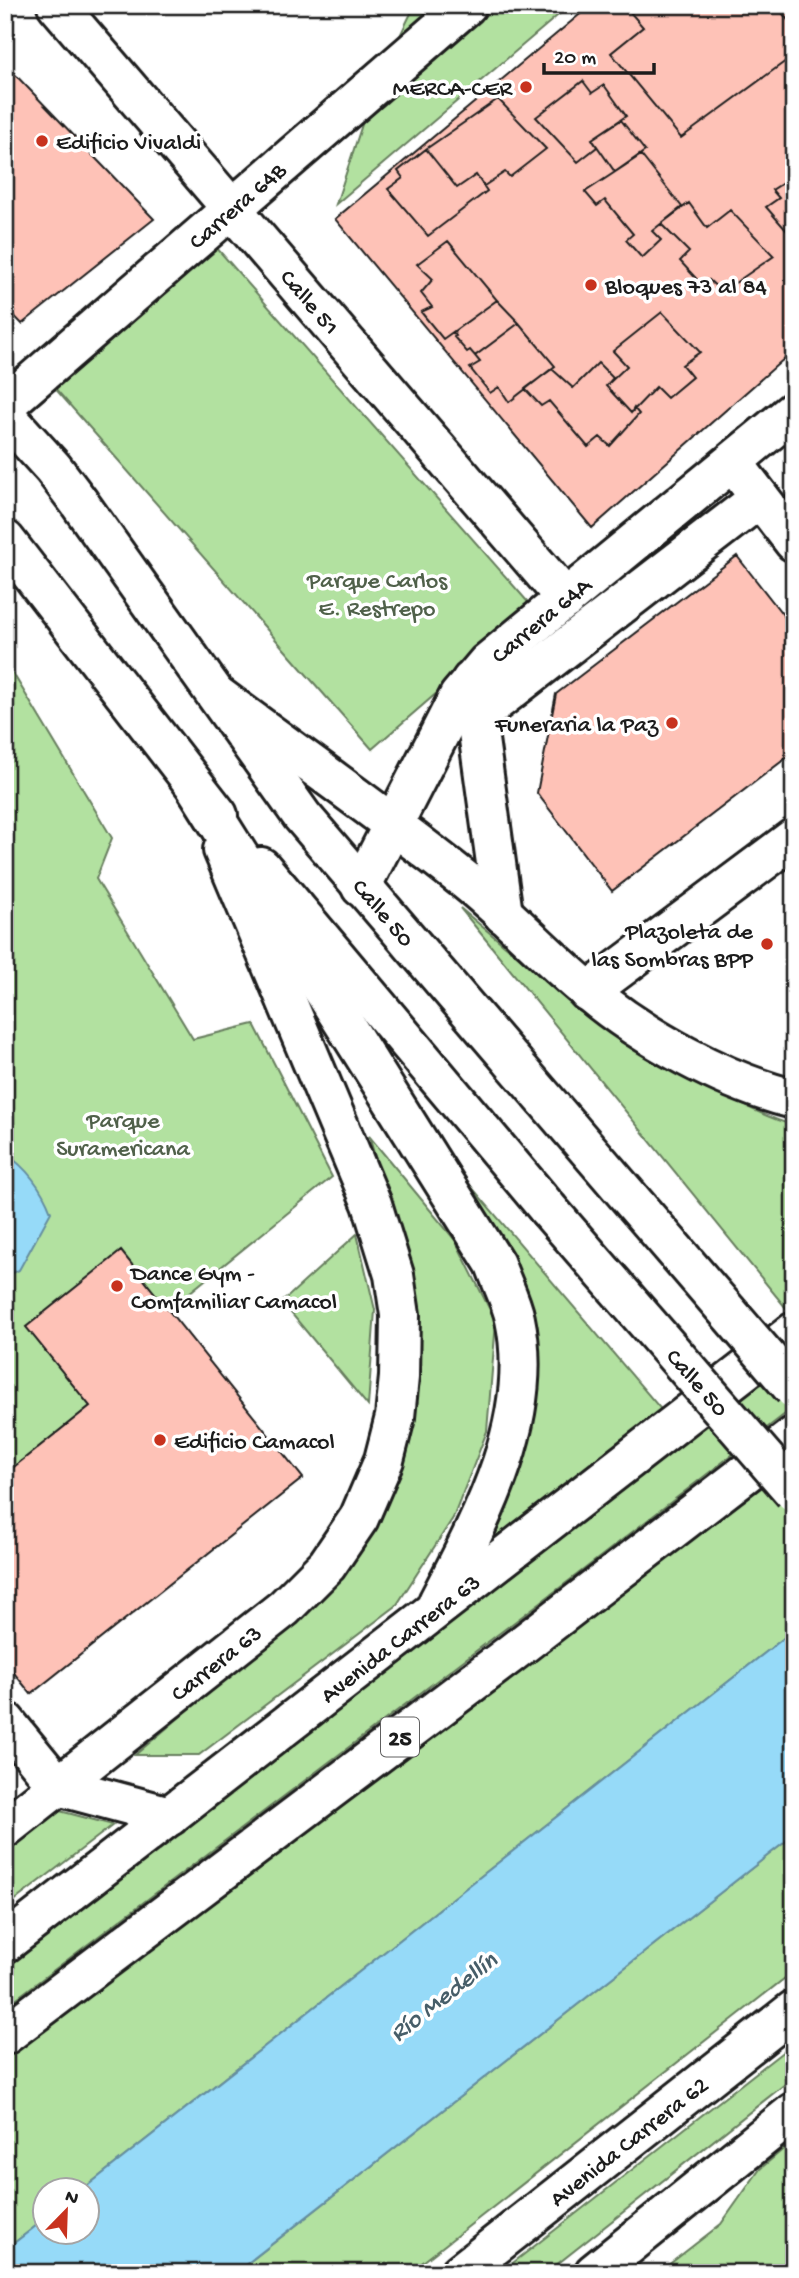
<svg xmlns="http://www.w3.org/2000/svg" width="799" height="2278" viewBox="0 0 799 2278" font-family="'Gochi Hand',sans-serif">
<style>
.green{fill:#b2e1a0;stroke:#677e5e;stroke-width:2}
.water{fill:#96daf8;stroke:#658ea0;stroke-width:2}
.building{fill:#fec2b7;stroke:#1c1c1c;stroke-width:2}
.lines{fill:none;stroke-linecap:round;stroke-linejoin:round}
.minor-casing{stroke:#1c1c1c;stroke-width:44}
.major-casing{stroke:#1c1c1c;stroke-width:44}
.highway-casing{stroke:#1c1c1c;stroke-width:44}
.minor{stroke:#fff;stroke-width:38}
.major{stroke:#fff;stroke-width:38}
.highway{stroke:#fff;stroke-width:38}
.major-bridge-casing{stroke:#1c1c1c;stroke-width:44;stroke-linecap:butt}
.major-bridge{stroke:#fff;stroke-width:38}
.poi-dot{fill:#c8321e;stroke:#fff;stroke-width:2.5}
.labels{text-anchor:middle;stroke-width:7;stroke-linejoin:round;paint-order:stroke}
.shield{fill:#fff;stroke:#606060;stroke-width:2}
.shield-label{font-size:23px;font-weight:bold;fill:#1c1c1c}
.poi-label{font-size:24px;fill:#1c1c1c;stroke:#fff;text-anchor:start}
.street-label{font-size:24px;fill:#1c1c1c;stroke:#fff}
.park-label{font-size:24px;fill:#50614a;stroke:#fff}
.water-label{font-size:26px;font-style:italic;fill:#475e69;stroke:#fff}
</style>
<rect width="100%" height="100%" fill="#fff"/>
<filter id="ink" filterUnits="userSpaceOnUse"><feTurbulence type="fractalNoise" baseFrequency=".0143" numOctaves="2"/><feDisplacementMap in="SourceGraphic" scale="14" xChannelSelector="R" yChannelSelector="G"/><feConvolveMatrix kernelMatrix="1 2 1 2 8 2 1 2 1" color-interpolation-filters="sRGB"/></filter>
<g filter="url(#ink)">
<!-- green -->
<path class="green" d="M415,5H570L336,204L373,91Z
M215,246L534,609L372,749L53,386Z
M5,660L112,838L96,879L193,1039L254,1024L332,1177L168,1310L27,1327L90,1406L5,1474Z
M460,908C545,979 628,1052 730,1099C751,1108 771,1120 794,1125V1318Z
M412,1117L665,1414L481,1557L537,1387V1324L502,1243Z
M369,1136L455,1240L496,1322L487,1431L453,1518L396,1606L199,1755H135L296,1619L398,1466L420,1383L412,1284Z
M357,1234L375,1310L368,1406L282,1302Z
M794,1358V1407L578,1574L5,2007V1969L12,1954L366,1681Z
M794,1456V1630L82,2190H46L45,2219L5,2250V2057Z
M60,1811L113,1825L5,1908V1853Z
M794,1835V1971L409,2273H235Z
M794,2043V2077L546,2273H500Z
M794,2140V2273H658L721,2224L760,2169Z"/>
<!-- water -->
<path class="water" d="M5,1153C27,1168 42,1188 51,1212L19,1270L5,1277Z
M794,1630V1835L235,2273H5V2250L45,2219L46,2232H88V2190H82Z"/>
<!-- building -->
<path class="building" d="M591,5H794V350L592,528L335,219Z
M624,5H776L794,28V55L681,138L611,53L643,27Z
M776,5H794V21L791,24Z
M5,64L154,219L22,324L5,306Z
M583,81L592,93L604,85L626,116L592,139L597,147L578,162L536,117Z
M498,99L546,149L510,177L505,172L484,186L476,175L457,188L426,149Z
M621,120L645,151L615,172L592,139Z
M426,149L457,188L476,175L487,191L428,236L388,189L403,178L398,171Z
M641,155L682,207L652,231L661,240L642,258L626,240L633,234L605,200L597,206L585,192Z
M794,176V239L766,207L779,198L772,190Z
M689,203L707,228L730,210L774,256L722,292L709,280L703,286L680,261L689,252L661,224Z
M448,241L497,300L443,339L421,312L432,307L421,293L433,279L417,264Z
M497,300L519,323L475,356L470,350L467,352L454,337L456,336L453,332Z
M662,312L700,352L682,365L692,377L667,398L656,387L631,413L606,386L627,366L613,351Z
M519,323L555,366L509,402L499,387L490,393L470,368L480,362L475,356Z
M598,363L613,378L606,386L631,413L634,408L639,414L610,446L600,437L588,447L549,401L541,406L525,389L552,369L573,388Z
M737,556L794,629V752L612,891L537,793L556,694Z
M121,1251L303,1478L31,1694L5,1662V1474L90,1406L26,1327Z"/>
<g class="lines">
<!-- minor casing -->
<g class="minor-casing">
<g id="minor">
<path id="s1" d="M57,5L566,599"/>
<path id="s2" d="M5,405L467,5"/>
<path d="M744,477L794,542"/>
<path d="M476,717L760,498"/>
<path id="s3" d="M361,887L459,696L487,663L794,411"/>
<path d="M588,992L794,838"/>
<path d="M5,1721L58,1786"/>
<path id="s4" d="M5,1828L284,1608L327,1565L359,1518L384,1460L395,1417L399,1377L400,1315L394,1275L372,1204L223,850"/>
</g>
</g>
<!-- major casing -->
<g class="major-casing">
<g id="major">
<path id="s5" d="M5,415L53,468L78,501L302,816L512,1061"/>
<path d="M5,540L218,815"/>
<path d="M261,867L548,1209"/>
</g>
</g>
<!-- highway casing -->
<g class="highway-casing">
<g id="highway">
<path d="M471,681L503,914"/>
<path d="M218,696C299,756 382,814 461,877C506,912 544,955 588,991C641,1036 726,1083 794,1099"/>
<path d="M197,789L495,1264C501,1282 511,1300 515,1319C536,1418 482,1518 438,1602"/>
<path d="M58,1786L170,1816"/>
<path id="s6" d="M5,1943L794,1332"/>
<path d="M5,2035L509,1655L794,1436"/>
<path id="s7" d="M460,2273L794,2010"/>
<path d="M594,2273L794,2112"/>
</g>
</g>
<!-- minor -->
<use href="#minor" class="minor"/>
<!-- major -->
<use href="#major" class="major"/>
<!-- highway -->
<use href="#highway" class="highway"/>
<!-- major-bridge casing -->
<g class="major-bridge-casing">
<g id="major-bridge">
<path d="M512,1061L794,1389"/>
<path id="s8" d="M548,1209L794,1492"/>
</g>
</g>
<!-- major-bridge -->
<use href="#major-bridge" class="major-bridge"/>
</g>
</g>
<!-- markers -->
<g class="poi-dot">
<circle cx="526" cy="87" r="7"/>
<circle cx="42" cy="141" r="7"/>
<circle cx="591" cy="285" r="7"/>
<circle cx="672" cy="723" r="7"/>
<circle cx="767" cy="944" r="7"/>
<circle cx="117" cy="1286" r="7"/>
<circle cx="160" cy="1440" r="7"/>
</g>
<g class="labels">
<!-- shield labels -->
<rect class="shield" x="381" y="1717.5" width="38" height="39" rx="5"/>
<g class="shield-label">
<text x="400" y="1745">25</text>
</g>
<!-- poi labels -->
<g class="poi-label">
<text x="512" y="95" text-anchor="end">MERCA-CER</text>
<text x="56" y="149">Edificio Vivaldi</text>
<text x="605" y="293">Bloques 73 al 84</text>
<text x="658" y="731" text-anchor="end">Funeraria la Paz</text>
<text x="753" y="938" text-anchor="end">Plazoleta de<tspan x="753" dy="28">las Sombras BPP</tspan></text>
<text x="131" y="1280">Dance Gym -<tspan x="131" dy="28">Comfamiliar Camacol</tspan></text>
<text x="174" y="1448">Edificio Camacol</text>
</g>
<!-- street labels -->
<g class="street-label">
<text dy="8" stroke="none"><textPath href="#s2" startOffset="306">Carrera 64B</textPath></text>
<text dy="8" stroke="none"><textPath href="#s1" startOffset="390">Calle 51</textPath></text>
<text dy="8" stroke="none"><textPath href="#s3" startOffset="327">Carrera 64A</textPath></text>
<text dy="8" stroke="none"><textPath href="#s5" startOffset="626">Calle 50</textPath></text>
<text dy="8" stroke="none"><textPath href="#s8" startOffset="229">Calle 50</textPath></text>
<text dy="8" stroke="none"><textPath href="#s6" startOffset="499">Avenida Carrera 63</textPath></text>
<text dy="8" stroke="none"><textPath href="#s4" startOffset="268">Carrera 63</textPath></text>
<text dy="8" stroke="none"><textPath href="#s7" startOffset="214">Avenida Carrera 62</textPath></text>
</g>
<!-- park labels -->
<g class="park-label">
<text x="377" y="587">Parque Carlos<tspan x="377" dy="28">E. Restrepo</tspan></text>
<text x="123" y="1127">Parque<tspan x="123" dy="28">Suramericana</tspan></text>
</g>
<!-- water labels -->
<g class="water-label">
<text transform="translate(442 1995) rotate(-38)" y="9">Río Medellín</text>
</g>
</g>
<!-- margin -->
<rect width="799" height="2278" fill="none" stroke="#fff" stroke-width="28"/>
<rect x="14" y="14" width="771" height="2250" fill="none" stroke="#1c1c1c" stroke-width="2.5" filter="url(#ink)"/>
<!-- north arrow -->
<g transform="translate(66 2211) rotate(23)"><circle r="33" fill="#ffffff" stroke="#a4a4a4" stroke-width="2"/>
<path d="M0-5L12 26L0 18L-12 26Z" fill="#c8321e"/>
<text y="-10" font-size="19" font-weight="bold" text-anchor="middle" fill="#1c1c1c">N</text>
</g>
<!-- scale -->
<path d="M544 63v10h110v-10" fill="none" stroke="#1c1c1c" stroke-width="3.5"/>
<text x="554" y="63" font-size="21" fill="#1c1c1c" stroke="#ffffff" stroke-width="5" paint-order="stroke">20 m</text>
</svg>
